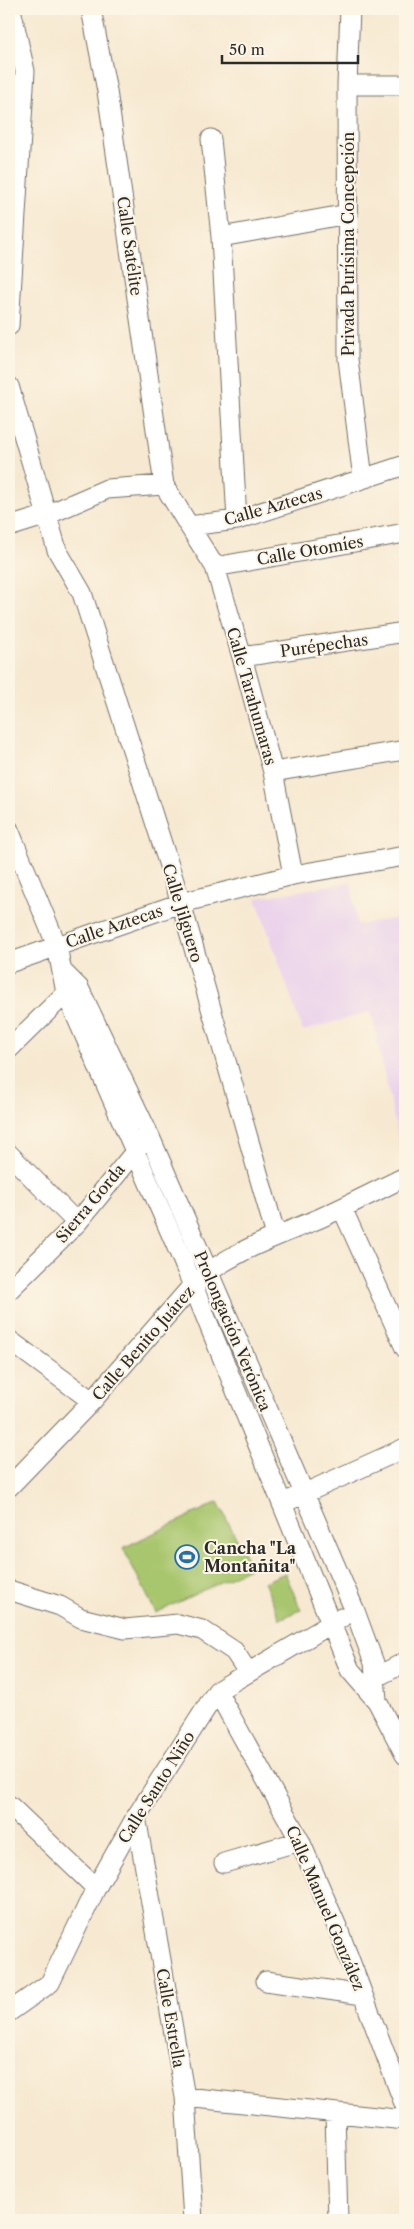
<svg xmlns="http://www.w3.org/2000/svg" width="414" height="2229" viewBox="0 0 414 2229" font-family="'Libre Caslon Text',serif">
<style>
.built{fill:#ead1ec}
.green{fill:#a8c66d;stroke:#6a784c}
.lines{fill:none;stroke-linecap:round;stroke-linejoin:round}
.minor-casing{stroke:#726e65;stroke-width:21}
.minor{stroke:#fff;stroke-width:19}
.labels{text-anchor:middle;stroke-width:4;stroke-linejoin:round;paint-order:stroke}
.street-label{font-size:16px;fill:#2b2b2b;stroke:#fcf5e5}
.poi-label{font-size:16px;font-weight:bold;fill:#2b2b2b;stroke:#fcf5e5;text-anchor:start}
</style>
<rect width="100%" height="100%" fill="#fcf5e5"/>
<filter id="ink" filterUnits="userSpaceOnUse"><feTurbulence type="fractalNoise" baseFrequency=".02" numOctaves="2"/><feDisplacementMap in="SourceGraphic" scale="10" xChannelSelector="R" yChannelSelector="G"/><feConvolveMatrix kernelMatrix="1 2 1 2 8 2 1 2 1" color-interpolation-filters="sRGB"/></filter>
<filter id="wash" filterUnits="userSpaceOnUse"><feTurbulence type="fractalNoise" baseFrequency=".0096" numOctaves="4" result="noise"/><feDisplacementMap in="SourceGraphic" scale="20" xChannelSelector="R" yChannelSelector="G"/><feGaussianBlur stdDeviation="1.12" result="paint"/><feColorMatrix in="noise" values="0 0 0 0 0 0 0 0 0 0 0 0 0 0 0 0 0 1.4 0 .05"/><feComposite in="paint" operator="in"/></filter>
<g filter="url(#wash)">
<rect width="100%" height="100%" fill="#f7e9d1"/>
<!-- built -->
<path class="built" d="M351,882L357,925L405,917V1160L403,1161L371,1011L303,1031L256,898Z"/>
<!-- green -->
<path class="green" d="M218,1502L251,1567L156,1613L123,1548Z
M285,1573L301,1610L280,1619L264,1582Z"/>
</g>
<g filter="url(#ink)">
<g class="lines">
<!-- minor casing -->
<g class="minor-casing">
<path id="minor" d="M91,9L107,91L164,485L189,526L237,520L405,465
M350,9L347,85L348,359L363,479
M347,85H405
M211,139L221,237L237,520
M221,237L348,214
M9,326L25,71L11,9
M9,386L57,550L82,593L181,903L276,1236
M189,526L215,567L242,657L273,772L293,875
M9,527L47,515L107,489L164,485
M215,567L405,533
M242,657L405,632
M273,772L405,750
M9,830L57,946L66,993L182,1259L350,1670L377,1701L405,1755
M9,963L181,903L293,875L405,856
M63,972L79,988L150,1137L355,1611L374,1663L377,1701
M9,1049L66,993L76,989
M9,1154L77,1223
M342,1208L405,1348
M9,1290L77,1223L143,1142
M9,1340L92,1401
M9,1487L92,1401L193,1285C229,1252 273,1238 318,1219C347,1206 376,1191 405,1177
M292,1499L405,1448
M9,1590L60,1606L81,1618L125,1629L178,1624L202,1630L234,1651L248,1672
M365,1683L405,1662
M217,1691L300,1841L338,1929L405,2106
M9,1805L96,1888
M136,1817L185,2097L193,2220
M224,1863L300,1841
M266,1981L363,1995
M9,2012L50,1983L96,1888L136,1817L217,1691L341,1618
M185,2097L405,2120
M335,2114L338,2220"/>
</g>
<!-- minor -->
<use href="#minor" class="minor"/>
</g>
</g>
<!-- icons -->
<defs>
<g id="stadium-ring" transform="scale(1.25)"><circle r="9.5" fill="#fcf5e5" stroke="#1f6fb2" stroke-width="1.5"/><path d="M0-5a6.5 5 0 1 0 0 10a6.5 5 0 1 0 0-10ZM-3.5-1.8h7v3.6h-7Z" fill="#1f6fb2"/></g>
</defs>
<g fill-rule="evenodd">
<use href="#stadium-ring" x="187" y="1557"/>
</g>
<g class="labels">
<!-- street labels -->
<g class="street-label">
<text transform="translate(348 244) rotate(-90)" y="6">Privada Purísima Concepción</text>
<text transform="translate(130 246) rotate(82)" y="6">Calle Satélite</text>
<text transform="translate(273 506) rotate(-16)" y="6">Calle Aztecas</text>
<text transform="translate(310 550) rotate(-10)" y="6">Calle Otomíes</text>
<text transform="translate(324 645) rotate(-8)" y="6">Purépechas</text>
<text transform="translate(252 696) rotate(74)" y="6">Calle Tarahumaras</text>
<text transform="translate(183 913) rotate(73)" y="6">Calle Jilguero</text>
<text transform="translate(114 926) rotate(-19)" y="6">Calle Aztecas</text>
<text transform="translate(90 1203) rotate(-50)" y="6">Sierra Gorda</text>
<text transform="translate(233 1331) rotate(67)" y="6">Prolongación Verónica</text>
<text transform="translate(143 1343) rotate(-49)" y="6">Calle Benito Juárez</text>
<text transform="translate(156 1787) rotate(-58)" y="6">Calle Santo Niño</text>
<text transform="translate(326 1908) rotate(67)" y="6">Calle Manuel González</text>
<text transform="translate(171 2018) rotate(80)" y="6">Calle Estrella</text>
</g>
<!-- poi labels -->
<g class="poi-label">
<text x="204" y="1554">Cancha "La<tspan x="204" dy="18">Montañita"</tspan></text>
</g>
</g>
<!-- margin -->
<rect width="414" height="2229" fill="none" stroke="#fcf5e5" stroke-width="30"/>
<!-- scale -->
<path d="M222 55v8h136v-8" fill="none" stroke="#2b2b2b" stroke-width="2.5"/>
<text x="229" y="55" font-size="15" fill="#2b2b2b" stroke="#fcf5e5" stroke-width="4" paint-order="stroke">50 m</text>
</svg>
